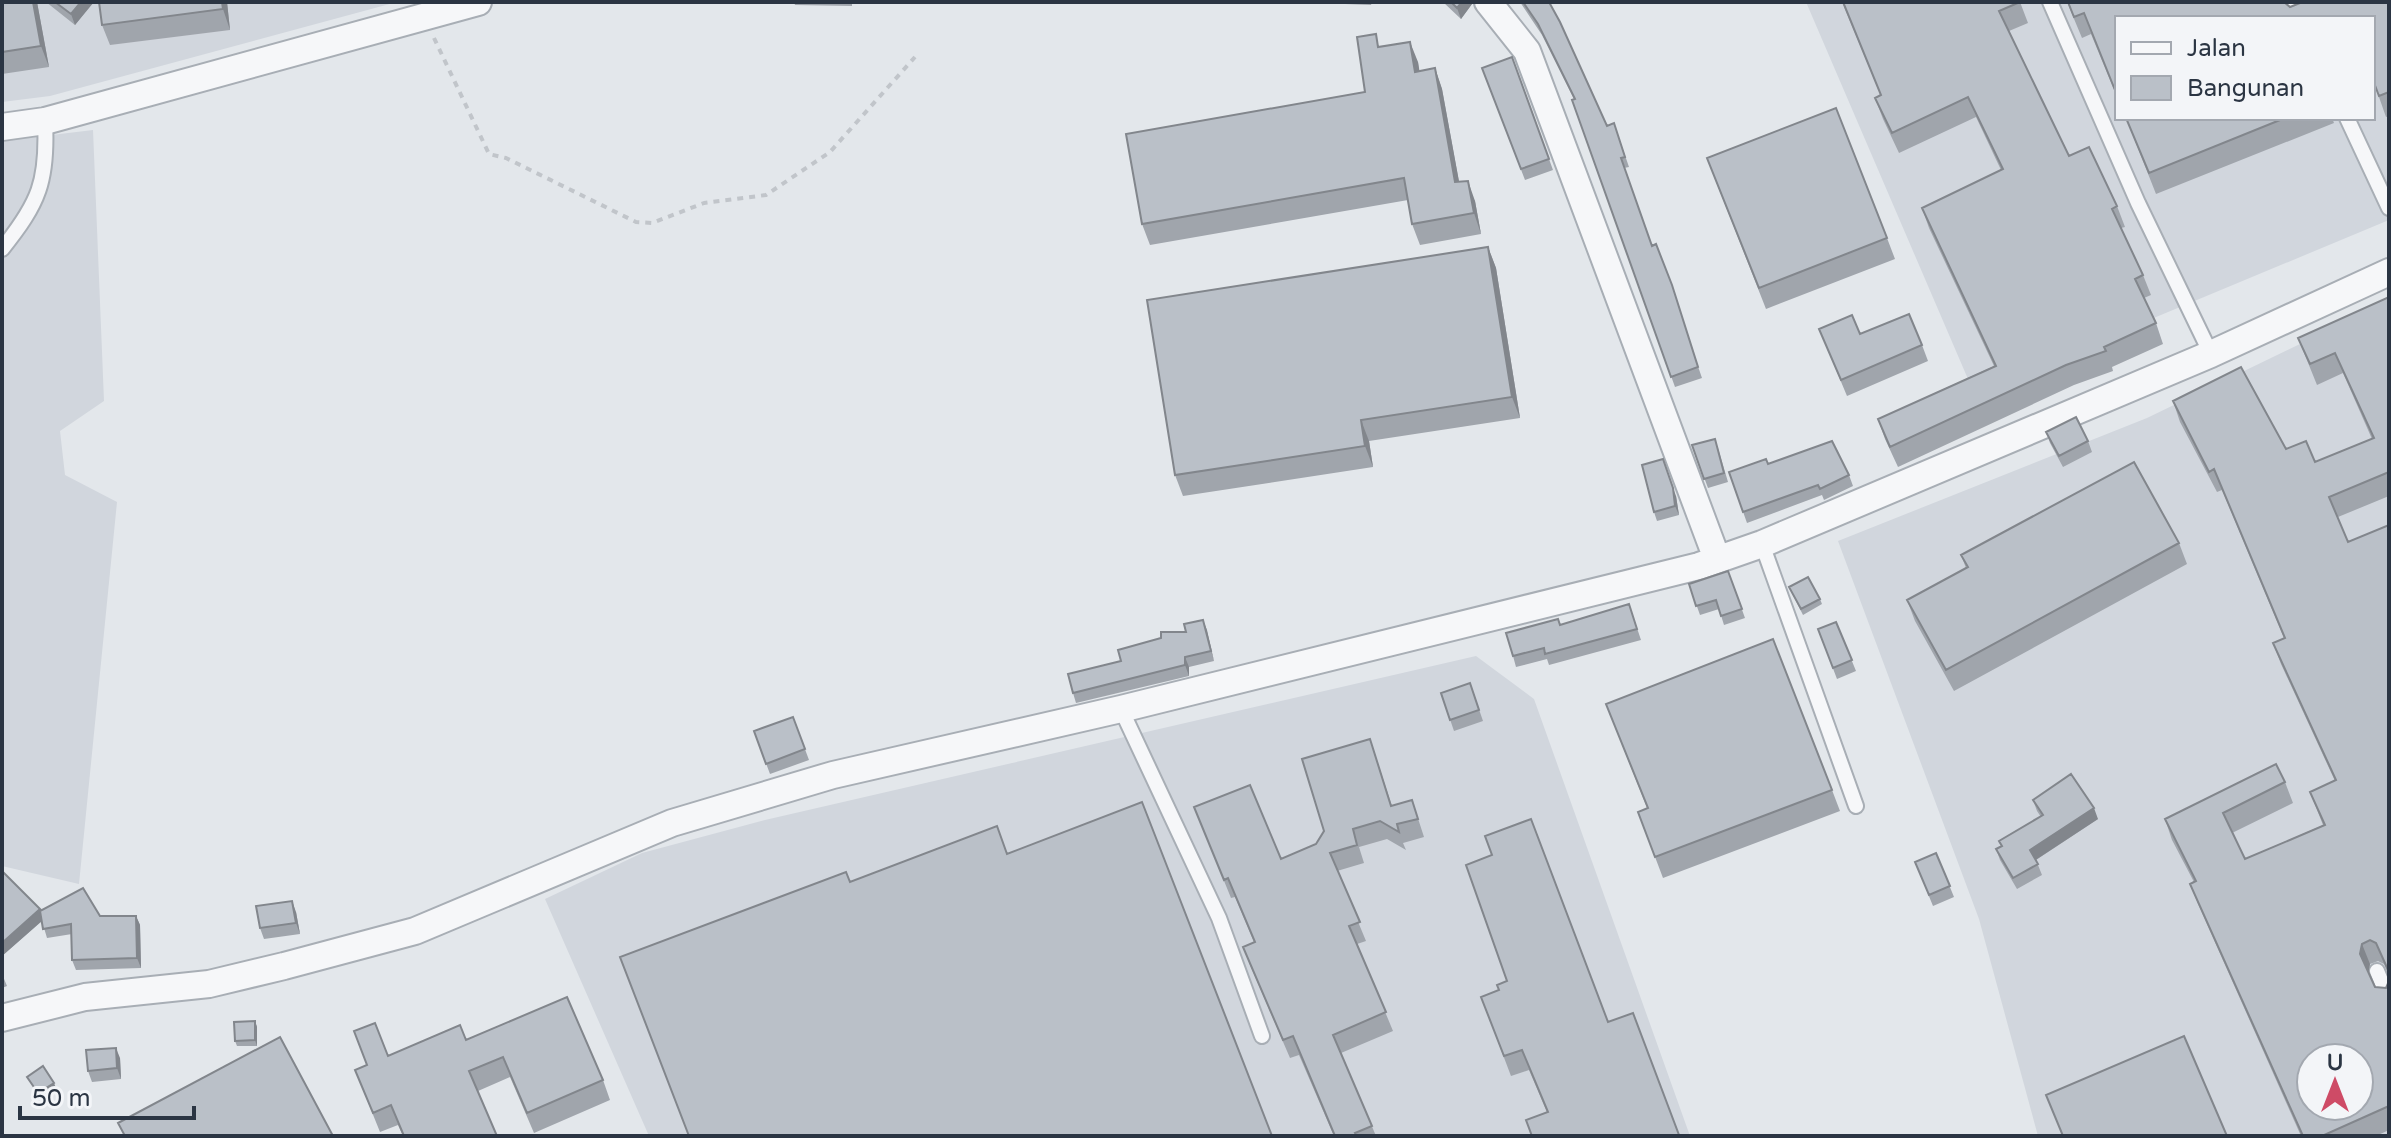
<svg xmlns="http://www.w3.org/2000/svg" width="2391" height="1138" viewBox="0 0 2391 1138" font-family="'Varela Round',sans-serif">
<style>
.built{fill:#d1d6dd;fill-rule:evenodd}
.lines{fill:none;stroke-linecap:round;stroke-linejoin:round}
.service-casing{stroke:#a8aeb5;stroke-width:18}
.minor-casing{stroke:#a8aeb5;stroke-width:30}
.path{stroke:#c1c5ca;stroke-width:4;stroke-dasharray:6 6;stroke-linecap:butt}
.service{stroke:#f6f7f9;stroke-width:14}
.minor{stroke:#f6f7f9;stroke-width:26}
.wall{fill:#a0a5ac}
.shaded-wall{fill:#82868c}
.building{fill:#bac0c8;stroke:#82868c;stroke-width:2;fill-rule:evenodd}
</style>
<rect width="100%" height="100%" fill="#e3e7eb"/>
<!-- built -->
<path class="built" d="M2,2H397L50,96L2,102Z
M1806,2H2389V220L1974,393ZM2117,18H2373V118H2117Z
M93,130L104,401L60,431L65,475L117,502L79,884L2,866V141Z
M2389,301V1136H2038L1979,919L1838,541L2147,418ZM2311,1058H2359V1106H2311Z
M1476,656L1534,699L1690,1136H649L545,899L642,853L765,820Z"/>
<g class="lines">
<!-- service casing -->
<g class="service-casing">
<path id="service" d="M2050,2L2138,203L2211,354
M2293,2L2300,18
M2347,118L2389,208
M2,249C39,203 48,181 45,121
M1762,544L1856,806
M1121,709L1219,918L1262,1036
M2377,971L2389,1000"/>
</g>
<!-- minor casing -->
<g class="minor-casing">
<path id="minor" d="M1488,2L1527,51L1717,559
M2,127L45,121L478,2
M2,1018L85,997L209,984L284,966L415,931L672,823L833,775L1121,709L1699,566L1762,544L2211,354L2389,272"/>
</g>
<!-- path -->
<path class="path" d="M434,38L489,154L506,158L636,222L652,223L704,203L766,195L830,152L915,57"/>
<!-- service -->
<use href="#service" class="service"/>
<!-- minor -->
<use href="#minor" class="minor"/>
</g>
<!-- wall -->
<path class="wall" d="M2,2H37L49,67L2,74Z
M46,2H93L75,25Z
M99,2H227L230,30L110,45L102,25Z
M794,2H852V6L795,5Z
M1344,2H1372L1371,5L1345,4Z
M1443,2H1472V4L1461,19Z
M1520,2H1549L1607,126L1614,123L1629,167L1624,168L1652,246L1656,244L1702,378L1675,387L1572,100L1574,99L1542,35Z
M1842,2H2020L2028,23L2009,31L2069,156L2117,206L2125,227L2121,228L2143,275L2151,295L2144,298L2156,323L2163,344L2112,367L2113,371L2074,385L1898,467L1885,439L1878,419L1994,366L1929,228L1922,208L2001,170L1976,117L1899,153L1883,119L1875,98L1881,96Z
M2067,2H2284L2290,7L2389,2V116L2386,117L2373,80V18H2117V97L2091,34L2082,38Z
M1380,47L1418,62L1419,71L1435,68L1442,89L1459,182L1475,201L1481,234L1420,245L1412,224L1408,200L1150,245L1142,224L1365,92Z
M1512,57L1553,170L1525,180L1482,68Z
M2126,118H2332L2334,123L2156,194Z
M1715,179L1887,238L1895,259L1766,309Z
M1488,247L1496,268L1520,418L1369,441L1373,467L1183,496L1175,475Z
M2389,297V496L2338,517L2348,542L2389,525V976L2384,964L2378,961L2370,964L2368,972L2375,987L2386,988L2389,981V1130L2376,1136H2301L2198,904L2190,884L2194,882L2172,840L2165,819L2285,782L2293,803L2232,833L2245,859L2323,825L2310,792L2335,781L2281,664L2273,643L2284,638L2222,490L2217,492L2180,422L2173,401L2315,462L2372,439L2343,373L2317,385L2298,338Z
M1819,329L1922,345L1928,361L1847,396Z
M2046,432L2088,441L2092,452L2063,467L2050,443Z
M1692,445L1718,448L1728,482L1708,488Z
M1768,464L1849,475L1853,486L1824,500L1822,495L1747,523L1729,472Z
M1676,496L1679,515L1657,521L1654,512Z
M2179,543L2187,564L1954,691L1915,621L1907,600L1966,568L1961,555Z
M1728,571L1745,618L1724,625L1719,609L1700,615L1689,584Z
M1789,587L1820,599L1822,604L1803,615Z
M1629,604L1641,640L1549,665L1547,659L1516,667L1513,656L1560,625Z
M1203,620L1214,661L1189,667V676L1076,703L1073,693L1121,661L1186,632Z
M1836,622L1856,671L1837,679L1818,629Z
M1470,683L1483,721L1454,731L1441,693Z
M1606,704L1832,790L1840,811L1663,878L1638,812L1647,808Z
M793,717L809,760L770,774L754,731Z
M1370,739L1392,806L1412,800L1424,837L1403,843L1406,850L1387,839L1359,847L1364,863L1337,871L1366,941L1357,944L1393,1031L1341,1053L1376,1136H1334L1299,1055L1290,1058L1250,965L1243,947L1254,942L1235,897L1231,898L1194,807L1281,859L1316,844L1324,831Z
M2033,800L2098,819L2036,860L2042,875L2017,889L2000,860L1996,849L2001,847L1999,841L2041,817L2037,811Z
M1936,853L1954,897L1933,906L1915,862Z
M2,871L41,911L100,916H136L140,925L141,968L76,970L72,960V934L47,938L42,921L2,956Z
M296,912L300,934L264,939L260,928Z
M2,974L7,986L2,988Z
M1481,997L1608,1022L1547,1112L1529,1070L1511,1076Z
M255,1021L257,1027V1046H237L235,1041Z
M466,1040L603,1080L610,1100L534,1133L510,1077L478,1091L497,1136H403L398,1125L380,1132L355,1070L388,1056Z
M120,1058L121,1079L92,1082L88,1071Z"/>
<!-- shaded-wall -->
<path class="shaded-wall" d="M33,2H37L49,67L41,46Z
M81,2H94L75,25L71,14Z
M222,2H227L230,30L223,9Z
M1462,2H1472V4L1461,19L1457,8Z
M1410,42L1418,62L1423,92L1415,72Z
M1435,68L1442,89L1463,203L1455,182Z
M1468,181L1475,201L1481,234L1474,213Z
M1488,247L1496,268L1520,418L1512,397Z
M1361,420L1369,441L1373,467L1365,446Z
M1673,488L1676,496L1679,515L1675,506Z
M1203,620L1207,630L1214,661L1211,651Z
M1185,657L1189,667V676L1185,665Z
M2094,808L2098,819L2034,861L2030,850Z
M292,901L296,912L300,934L296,923Z
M40,909L44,919L2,956V943Z
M136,916L140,925L141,968L137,958Z
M2362,944L2370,964L2368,975L2360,954Z
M255,1021L257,1027V1046L255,1040Z
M116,1048L120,1058L121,1079L117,1068Z
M54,1083L56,1088L40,1099L38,1093Z"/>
<!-- building -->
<path class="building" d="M2,2H33L41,46L2,52Z
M55,2H81L71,14Z
M99,2H222L223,9L102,25Z
M1451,2H1462L1457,8Z
M1523,2H1549L1560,22L1607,126L1614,123L1625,157L1621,158L1652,246L1656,244L1672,285L1698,367L1671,377L1572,100L1575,99L1538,24Z
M1843,2H2020L1999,11L2069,156L2089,147L2117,206L2112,209L2143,275L2135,279L2156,323L2104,347L2106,351L2066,365L1890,447L1878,419L1996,366L1922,208L2003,169L1968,97L1892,133L1875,98L1881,95Z
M2068,2H2284L2290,7L2300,3V2H2389V92L2379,96L2373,80V18H2117V95L2084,13L2074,17Z
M1376,34L1378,47L1410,42L1415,72L1435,68L1455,182L1468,181L1474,213L1412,224L1404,178L1142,224L1126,134L1365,92L1357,37Z
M1512,57L1549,159L1521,169L1482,68Z
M1836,108L1887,238L1759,288L1707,158Z
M2126,118H2285L2149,173Z
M1488,247L1512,397L1361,420L1365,446L1175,475L1147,300Z
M2389,297V472L2329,497L2348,542L2389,525V972L2376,943L2370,940L2362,944L2360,954L2375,987L2386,988L2389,981V1106L2322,1136H2303L2190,884L2196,881L2165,819L2276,764L2285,782L2223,813L2245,859L2325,825L2310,792L2336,780L2273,643L2285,638L2214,469L2209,472L2173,401L2241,367L2286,449L2306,441L2315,462L2374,438L2335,353L2310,364L2298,338ZM2311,1058H2359V1106H2311Z
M1909,314L1922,345L1841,380L1819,329L1852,315L1860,334Z
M2076,417L2088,441L2059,456L2046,432Z
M1715,439L1724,473L1704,479L1692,445Z
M1832,441L1849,475L1820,489L1818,485L1743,512L1729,472L1766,459L1768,464Z
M1663,459L1673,488L1675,506L1654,512L1642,465Z
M2134,462L2179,543L1946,670L1907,600L1968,567L1961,555Z
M1728,571L1742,609L1721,616L1716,600L1696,606L1689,584Z
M1808,577L1820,599L1801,609L1789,587Z
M1629,604L1637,629L1545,654L1544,648L1513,656L1506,633L1558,619L1560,625Z
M1203,620L1211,651L1185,657V665L1073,693L1068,674L1121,661L1118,650L1161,638V632H1186L1184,624Z
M1836,622L1852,660L1833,668L1818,629Z
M1773,639L1832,790L1655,857L1638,812L1648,808L1606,704Z
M1470,683L1479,710L1450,720L1441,693Z
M793,717L805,749L766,764L754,731Z
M1370,739L1391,806L1412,800L1418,819L1397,824L1399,832L1380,821L1353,829L1357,845L1330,853L1360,922L1349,926L1386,1012L1333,1035L1372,1126L1355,1133L1357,1136H1335L1293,1036L1283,1040L1243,947L1255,942L1228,878L1224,880L1194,807L1250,785L1281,859L1316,844L1324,831L1302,759Z
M2071,774L2094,808L2030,850L2038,864L2013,878L1996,849L2002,846L1999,841L2043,815L2033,800Z
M1142,802L1272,1136H689L620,957L846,872L850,882L997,826L1007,854Z
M1531,819L1608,1022L1633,1013L1679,1135L1532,1136L1526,1120L1548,1112L1522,1050L1504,1056L1481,997L1499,990L1497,985L1507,981L1466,865L1492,855L1485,836Z
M1936,853L1950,886L1929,895L1915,862Z
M2,871L40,909L2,943Z
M83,888L100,916H136L137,958L72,960L71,924L43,929L40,911Z
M292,901L296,923L260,928L256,906Z
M567,997L603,1080L527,1113L503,1057L469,1071L497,1136H404L391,1105L373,1113L355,1070L367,1065L354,1031L375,1023L388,1056L460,1025L466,1040Z
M255,1021V1040L235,1041L234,1022Z
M2184,1036L2227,1136H2063L2046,1095Z
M280,1037L333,1136H125L118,1123Z
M116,1048L117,1068L88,1071L86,1050Z
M43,1066L54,1083L38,1093L27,1077Z"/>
<!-- border -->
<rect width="2391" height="1138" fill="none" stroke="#2b3543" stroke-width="8"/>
<!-- legend -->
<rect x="2115" y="16" width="260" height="104" fill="#f3f5f8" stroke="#a3a8b0" stroke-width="2"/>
<rect x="2131" y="42" width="40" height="12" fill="#f6f7f9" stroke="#a3a8b0" stroke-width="2"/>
<text x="2187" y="56" font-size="24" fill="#2b3543">Jalan</text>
<rect x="2131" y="76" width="40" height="24" fill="#bac0c8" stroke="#a3a8b0" stroke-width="2"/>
<text x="2187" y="96" font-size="24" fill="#2b3543">Bangunan</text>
<!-- north arrow -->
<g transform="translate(2335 1082)"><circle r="38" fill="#f3f5f8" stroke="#a3a8b0" stroke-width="2"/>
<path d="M0-6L14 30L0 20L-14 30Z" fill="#ce4b66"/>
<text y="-12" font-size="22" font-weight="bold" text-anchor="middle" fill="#2b3543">U</text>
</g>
<!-- scale -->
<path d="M20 1106v12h174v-12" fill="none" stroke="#2b3543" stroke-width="4"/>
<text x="32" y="1106" font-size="24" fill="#2b3543" stroke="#f3f5f8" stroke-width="6" paint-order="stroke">50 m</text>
</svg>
